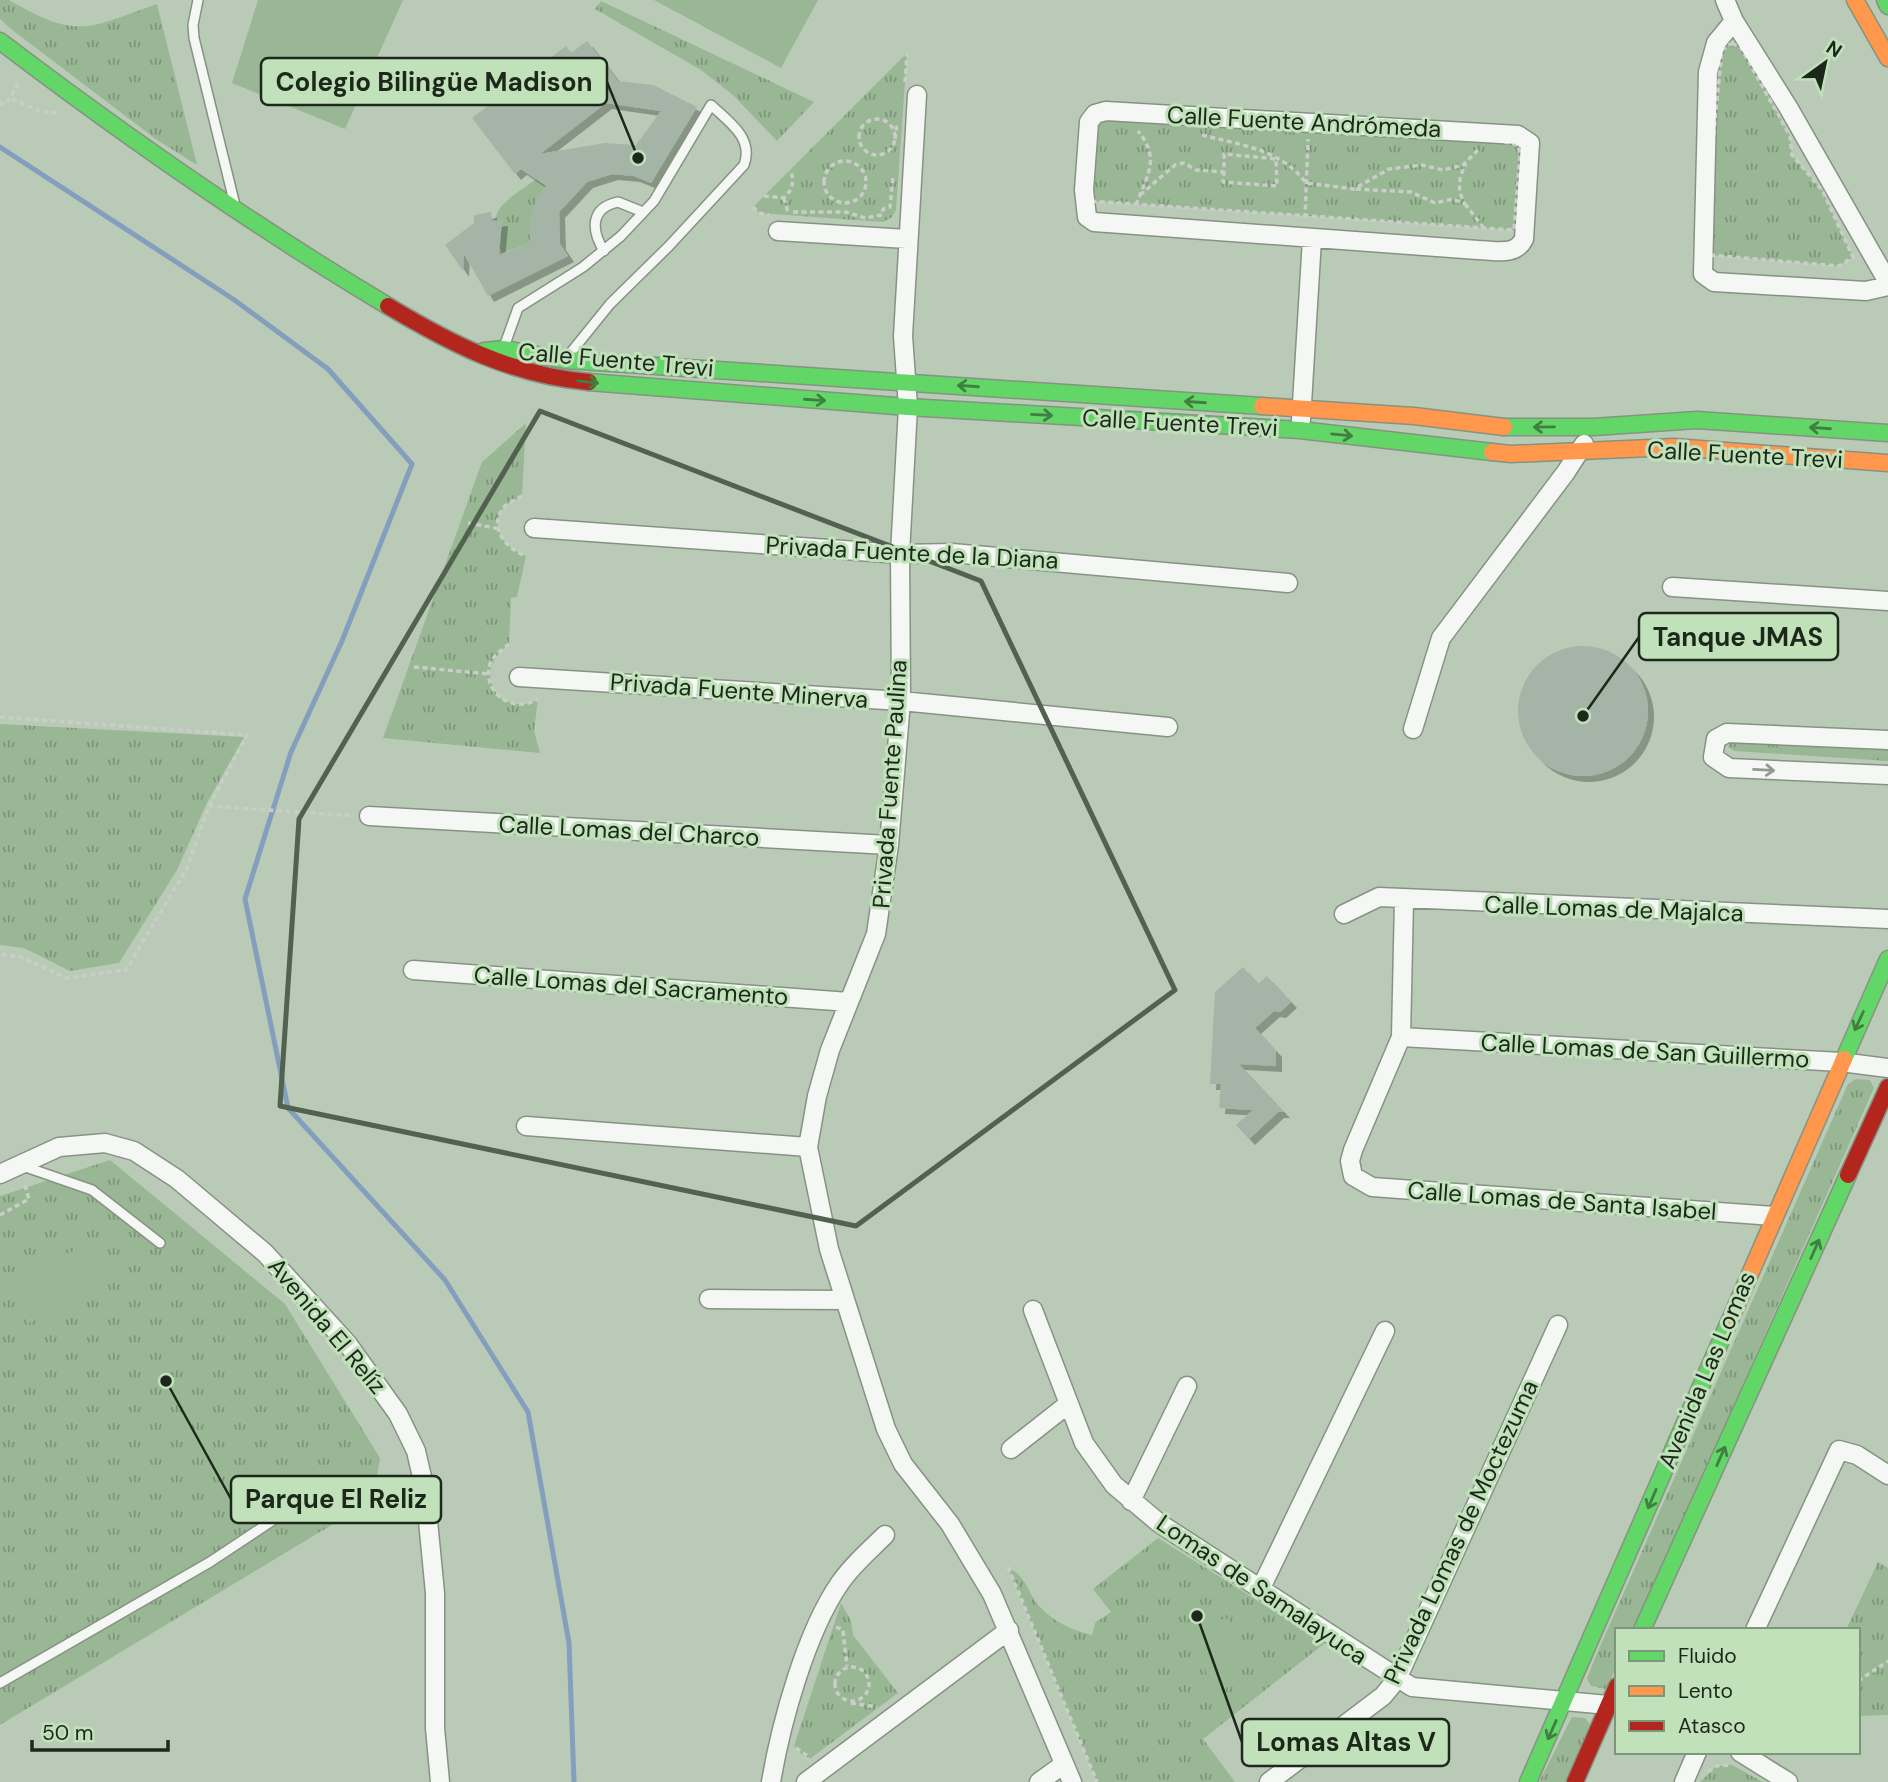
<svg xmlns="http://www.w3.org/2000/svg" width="1888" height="1782" viewBox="0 0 1888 1782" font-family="'DM Sans',sans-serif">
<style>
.grass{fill:url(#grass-tufts)}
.pitch{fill:#99b794}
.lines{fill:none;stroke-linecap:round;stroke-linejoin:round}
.stream{stroke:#839fbd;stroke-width:5}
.building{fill:#a4b5a7;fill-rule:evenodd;filter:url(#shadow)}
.lane-casing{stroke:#869383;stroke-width:12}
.street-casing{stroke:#869383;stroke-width:21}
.fast-casing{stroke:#869383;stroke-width:19}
.slow-casing{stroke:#869383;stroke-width:19}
.jam-casing{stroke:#869383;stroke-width:19}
.path{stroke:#c9cec8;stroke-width:3.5;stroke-dasharray:5 3.5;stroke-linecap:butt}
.lane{stroke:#f4f7f4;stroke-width:9}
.street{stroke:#f4f7f4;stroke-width:18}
.fast{stroke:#63d668;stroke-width:16}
.slow{stroke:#ff974d;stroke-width:16}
.jam{stroke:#b3261e;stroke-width:16}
.oneway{stroke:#407f41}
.oneway2{stroke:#939a92}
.marked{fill:none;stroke:#536151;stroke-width:5;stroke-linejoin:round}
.labels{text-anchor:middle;stroke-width:6;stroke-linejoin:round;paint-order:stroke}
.street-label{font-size:24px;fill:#1c281a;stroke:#c0e1ba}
.leader{fill:none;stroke:#1c281a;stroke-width:2.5}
.callout-dot{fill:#1c281a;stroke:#c0e1ba;stroke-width:2.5}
.callout{fill:#c0e1ba;stroke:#1c281a;stroke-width:2.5}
.callout-label{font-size:26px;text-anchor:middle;font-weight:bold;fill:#1c281a}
</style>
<defs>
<pattern id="grass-tufts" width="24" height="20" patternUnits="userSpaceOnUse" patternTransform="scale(1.75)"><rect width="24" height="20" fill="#99b794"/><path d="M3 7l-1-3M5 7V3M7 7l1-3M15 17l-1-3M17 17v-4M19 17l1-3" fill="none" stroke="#7c9578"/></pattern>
<filter id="shadow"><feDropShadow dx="6" dy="6" stdDeviation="0" flood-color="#0004"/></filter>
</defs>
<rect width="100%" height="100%" fill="#b9cbb6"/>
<!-- grass -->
<path class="grass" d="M0,0H9C78,40 86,29 157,4L197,165L157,140L11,29L0,19Z
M601,1L814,102L777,141L733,95L701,70L595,9Z
M1732,43L1741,48L1790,136L1792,155L1822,190L1853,257L1839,266L1710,255L1703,241L1722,50Z
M907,53L896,210L891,218L883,222L759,213L753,207Z
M1097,116L1491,139L1518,145L1520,155L1514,230L1090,201Z
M536,179L546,186C534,204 528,222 531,243L502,253C482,210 504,203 536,179Z
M526,423L522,496C517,499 507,503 503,508C488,529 507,549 526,556L517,597L511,598L509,644C489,661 484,675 499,698C514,704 524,708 538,699L534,731L540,753L383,738L482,462Z
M0,724L244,737L207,803L177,870L119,963L70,971L24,948L0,945Z
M1735,741L1888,748V761L1734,751L1728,747L1729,743Z
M1856,1079L1870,1080L1874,1088L1634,1630H1617C1617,1652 1619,1670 1605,1689L1591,1686L1587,1679L1595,1658L1848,1084Z
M110,1160L285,1304L380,1458L373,1500L0,1725V1196Z
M1158,1538L1325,1643L1203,1739L1235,1782H1097L1008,1568C1028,1576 1027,1595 1042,1609C1057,1624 1073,1630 1092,1635L1095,1623L1111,1612L1093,1589Z
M1878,1562L1888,1568V1715L1858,1716V1630H1846Z
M841,1603L851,1621L853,1635L898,1693L811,1758L802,1755L794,1746Z
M1572,1717L1585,1718L1590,1724L1566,1782H1539Z
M1732,1765L1763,1782H1700L1716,1766Z"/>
<!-- pitch -->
<path class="pitch" d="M258,0H403L345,129L232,83Z
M654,0H818L781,68Z
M94,1244L111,1294L27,1323L10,1273Z
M1229,1618L1244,1684L1210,1691L1196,1625Z"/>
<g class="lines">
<!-- stream -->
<path class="stream" d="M0,147L233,299L328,369L412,464L342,641L291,752L245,899L288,1108L445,1280L528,1412L569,1643L574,1782"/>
</g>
<!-- building -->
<path class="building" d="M587,41L618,81L653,85L697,107L651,183L634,176L612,174L587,182L559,212L560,244L568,256L488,296L464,254L463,271L445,245L474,223V215L491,212L492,221L502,220L499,255L531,243L529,230L535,203L546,186L521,169L515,174L472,118L566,46L571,53ZM606,103L661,111L636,145L605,143L540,154Z
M1518 711a65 65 0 1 1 130 0a65 65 0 1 1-130 0Z
M1243,967L1258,984L1267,976L1291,1002L1280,1012L1274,1011L1255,1028L1276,1051V1066L1239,1064L1284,1112H1278L1249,1139L1236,1125L1253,1110L1219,1108L1221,1084H1210L1215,992Z"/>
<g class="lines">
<!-- lane casing -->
<g class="lane-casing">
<path id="lane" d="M198,0L193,25L194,38L234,201
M604,251C591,230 590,208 618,202L643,212
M504,347L518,308L583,267L621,236L654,201L711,105C729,122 754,138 744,165L669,246L610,304L568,356
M20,1165L92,1190L160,1243
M0,1683L210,1562L302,1501L316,1482"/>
</g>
<!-- street casing -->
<g class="street-casing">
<path id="street" d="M1725,0L1734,21L1788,107L1888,282
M1734,21L1716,43L1708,72L1703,274L1714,282L1866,291L1888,286
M917,95L903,336L908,407L900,554L901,701L889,845L876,934L830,1050L817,1096L808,1147L829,1249L886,1429L903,1464L950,1524L992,1594L1072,1782
M1106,111L1518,135L1530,143L1524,239C1515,257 1495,250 1478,250L1094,222L1087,217L1084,190L1089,122L1095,114Z
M778,231L907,239
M1301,420L1312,239
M534,528L900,554L952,553L1288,583
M1672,587L1888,601
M519,677L901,701L1168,727
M1413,729L1441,638L1566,472L1584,444
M1888,740L1727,733L1716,739L1713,757L1729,768L1888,775
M369,816L889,845
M1404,900L1401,1037L1353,1150L1350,1161L1353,1176L1372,1187L1774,1216
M1344,914L1379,897L1888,919
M413,970L849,1002
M1401,1037L1841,1062L1888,1068
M526,1126L808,1147
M0,1174L59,1147L105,1143L134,1151L177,1179L265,1253L347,1343L398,1414L416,1451L425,1490L435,1593V1728L440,1782
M709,1299L844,1300
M1033,1310L1084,1443L1114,1485L1159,1523L1412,1687L1608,1705
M1011,1449L1067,1405
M1131,1501L1187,1386
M1261,1588L1385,1331
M1755,1630L1839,1450L1857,1455L1888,1475
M1740,1752L1788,1782
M771,1782C781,1723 806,1632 840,1583C852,1565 870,1550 885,1535
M806,1782L1009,1630
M1039,1782L1064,1764
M1269,1782L1383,1696L1397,1679L1558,1325
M1684,1782L1697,1752"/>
</g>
<!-- fast casing -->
<g class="fast-casing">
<path id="fast" d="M1885,0L1888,6
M0,41C125,136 254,226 388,306
M484,351L504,349L565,360L1262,406
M589,382L908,407L1300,430L1492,452
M1504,427H1594L1697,420L1888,433
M1844,1059L1888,959
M1642,1630L1848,1175
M1528,1782L1729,1322"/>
</g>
<!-- slow casing -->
<g class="slow-casing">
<path id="slow" d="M1855,0L1888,58
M1262,406L1414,416L1504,427
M1492,452L1511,454L1674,447L1888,463
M1729,1322L1844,1059"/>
</g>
<!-- jam casing -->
<g class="jam-casing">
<path id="jam" d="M388,306C453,345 512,375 589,382
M1848,1175L1888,1087
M1575,1782L1617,1686"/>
</g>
<!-- path -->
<path class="path" d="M1732,43L1741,48L1790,136L1792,155L1822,190L1853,257L1839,266L1710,255L1703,241L1722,50Z
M905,82L907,53
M12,99L42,112L59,113
M0,103L5,105L19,83
M1097,116L1491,139L1518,145L1520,155L1514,230L1090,201L1087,192Z
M859 137a18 18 0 1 1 36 0a18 18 0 1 1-36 0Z
M1202,135C1240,145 1281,149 1306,183L1354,189L1389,169L1422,165L1443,170L1463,165L1478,150
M895,139L897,123
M824 182a21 21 0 1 1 42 0a21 21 0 1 1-42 0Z
M1356,189L1411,192L1435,203L1453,199L1465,204C1457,190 1458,178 1466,164
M1140,195L1175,165L1184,163L1196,170L1224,172V154L1276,159L1277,186L1223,182L1224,172
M764,196L784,198C793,189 794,183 791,171
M784,198L788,212
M1465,204L1483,227
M1136,205C1147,175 1161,159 1138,131
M753,207L759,213L769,215
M793,212H846L865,218L882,215L883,209L890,207L893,175
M1305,218L1308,139
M522,496C517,499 507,503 503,508C488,529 507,549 526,556
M468,523L500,529
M509,644C502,650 493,656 490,664C481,694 515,714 538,699
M414,667L489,674
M0,717L247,735L209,806L186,870L126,970L66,978L21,957L0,954
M209,806L354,816
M0,1215L29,1199L24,1182
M1008,1567L1097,1782
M836,1627L843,1630L847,1666
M835 1684a17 17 0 1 1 34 0a17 17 0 1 1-34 0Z
M1858,1681L1888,1661
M851,1703L877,1707
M796,1748L809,1757
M1708,1772L1716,1766L1730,1765"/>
<!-- lane -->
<use href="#lane" class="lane"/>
<!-- street -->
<use href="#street" class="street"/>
<!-- fast -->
<use href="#fast" class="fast"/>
<!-- slow -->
<use href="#slow" class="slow"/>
<!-- jam -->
<use href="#jam" class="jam"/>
</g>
<!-- one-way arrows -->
<defs><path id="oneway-shaft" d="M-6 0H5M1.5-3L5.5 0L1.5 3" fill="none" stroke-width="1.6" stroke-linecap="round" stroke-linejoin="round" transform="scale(1.75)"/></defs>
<g class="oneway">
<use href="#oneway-shaft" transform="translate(588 382) rotate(6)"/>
<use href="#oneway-shaft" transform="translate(968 386) rotate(-176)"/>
<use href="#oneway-shaft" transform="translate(815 400) rotate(4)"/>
<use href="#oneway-shaft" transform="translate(1195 402) rotate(-176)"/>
<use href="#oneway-shaft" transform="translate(1042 415) rotate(3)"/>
<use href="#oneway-shaft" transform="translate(1544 427) rotate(179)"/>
<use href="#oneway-shaft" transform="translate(1820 428) rotate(-176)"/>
<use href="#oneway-shaft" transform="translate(1342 435) rotate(6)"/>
<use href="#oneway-shaft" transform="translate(1859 1021) rotate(115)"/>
<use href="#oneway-shaft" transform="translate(1815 1249) rotate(-66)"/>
<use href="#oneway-shaft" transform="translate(1721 1456) rotate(-66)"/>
<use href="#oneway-shaft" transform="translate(1652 1499) rotate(113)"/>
<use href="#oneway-shaft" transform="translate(1552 1730) rotate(114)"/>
</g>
<use class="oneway2" href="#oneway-shaft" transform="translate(1764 770) rotate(3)"/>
<!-- marked area -->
<path class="marked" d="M540,411L981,581L1175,990L856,1226L280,1106L299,819Z"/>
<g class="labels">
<!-- street labels -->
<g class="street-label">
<text transform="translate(1304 122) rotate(3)" y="8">Calle Fuente Andrómeda</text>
<text transform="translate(616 360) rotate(5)" y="8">Calle Fuente Trevi</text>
<text transform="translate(1180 423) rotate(3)" y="8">Calle Fuente Trevi</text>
<text transform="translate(1745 455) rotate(3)" y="8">Calle Fuente Trevi</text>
<text transform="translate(912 553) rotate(3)" y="8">Privada Fuente de la Diana</text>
<text transform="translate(739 691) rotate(4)" y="8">Privada Fuente Minerva</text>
<text transform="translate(890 784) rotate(-86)" y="8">Privada Fuente Paulina</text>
<text transform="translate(629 831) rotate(3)" y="8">Calle Lomas del Charco</text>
<text transform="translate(1614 909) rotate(2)" y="8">Calle Lomas de Majalca</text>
<text transform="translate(631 986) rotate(4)" y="8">Calle Lomas del Sacramento</text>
<text transform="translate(1645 1051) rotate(3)" y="8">Calle Lomas de San Guillermo</text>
<text transform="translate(1562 1201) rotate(4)" y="8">Calle Lomas de Santa Isabel</text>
<text transform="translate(327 1326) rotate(50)" y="8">Avenida El Relíz</text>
<text transform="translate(1707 1370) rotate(-67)" y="8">Avenida Las Lomas</text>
<text transform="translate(1461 1532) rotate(-65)" y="8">Privada Lomas de Moctezuma</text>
<text transform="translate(1262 1590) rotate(34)" y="8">Lomas de Samalayuca</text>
</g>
</g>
<!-- callouts -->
<path class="leader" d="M638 158L607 82M1583 716L1639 637M166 1381L231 1499M1197 1616L1242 1742"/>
<g class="callout-dot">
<circle cx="638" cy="158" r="7"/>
<circle cx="1583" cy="716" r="7"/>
<circle cx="166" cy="1381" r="7"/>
<circle cx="1197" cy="1616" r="7"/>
</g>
<g class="callout">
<rect x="261" y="58" width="346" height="47" rx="7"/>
<rect x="1639" y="613" width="199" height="47" rx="7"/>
<rect x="231" y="1476" width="210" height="47" rx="7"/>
<rect x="1242" y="1719" width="207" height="47" rx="7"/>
</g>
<g class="callout-label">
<text x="434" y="91">Colegio Bilingüe Madison</text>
<text x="1738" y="646">Tanque JMAS</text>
<text x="336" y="1508">Parque El Reliz</text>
<text x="1346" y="1751">Lomas Altas V</text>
</g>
<!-- legend -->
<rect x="1615" y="1628" width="245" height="126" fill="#c0e1ba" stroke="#7e977a" stroke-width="2"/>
<rect x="1629" y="1651" width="35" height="10" fill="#63d668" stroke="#7e977a" stroke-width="2"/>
<text x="1678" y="1663" font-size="21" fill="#1c281a">Fluido</text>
<rect x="1629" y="1686" width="35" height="10" fill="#ff974d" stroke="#7e977a" stroke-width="2"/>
<text x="1678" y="1698" font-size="21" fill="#1c281a">Lento</text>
<rect x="1629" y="1721" width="35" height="10" fill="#b3261e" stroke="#7e977a" stroke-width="2"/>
<text x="1678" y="1733" font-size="21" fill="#1c281a">Atasco</text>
<!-- north arrow -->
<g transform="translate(1825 63) rotate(33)" stroke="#c0e1ba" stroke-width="5" paint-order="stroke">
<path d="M0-5L12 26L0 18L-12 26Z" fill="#1c281a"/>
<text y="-10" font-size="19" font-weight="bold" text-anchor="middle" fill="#1c281a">N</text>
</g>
<!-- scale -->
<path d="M32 1740v10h136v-10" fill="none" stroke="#1c281a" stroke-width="3.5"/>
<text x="42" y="1740" font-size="21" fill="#1c281a" stroke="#c0e1ba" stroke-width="5" paint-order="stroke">50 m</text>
</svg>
